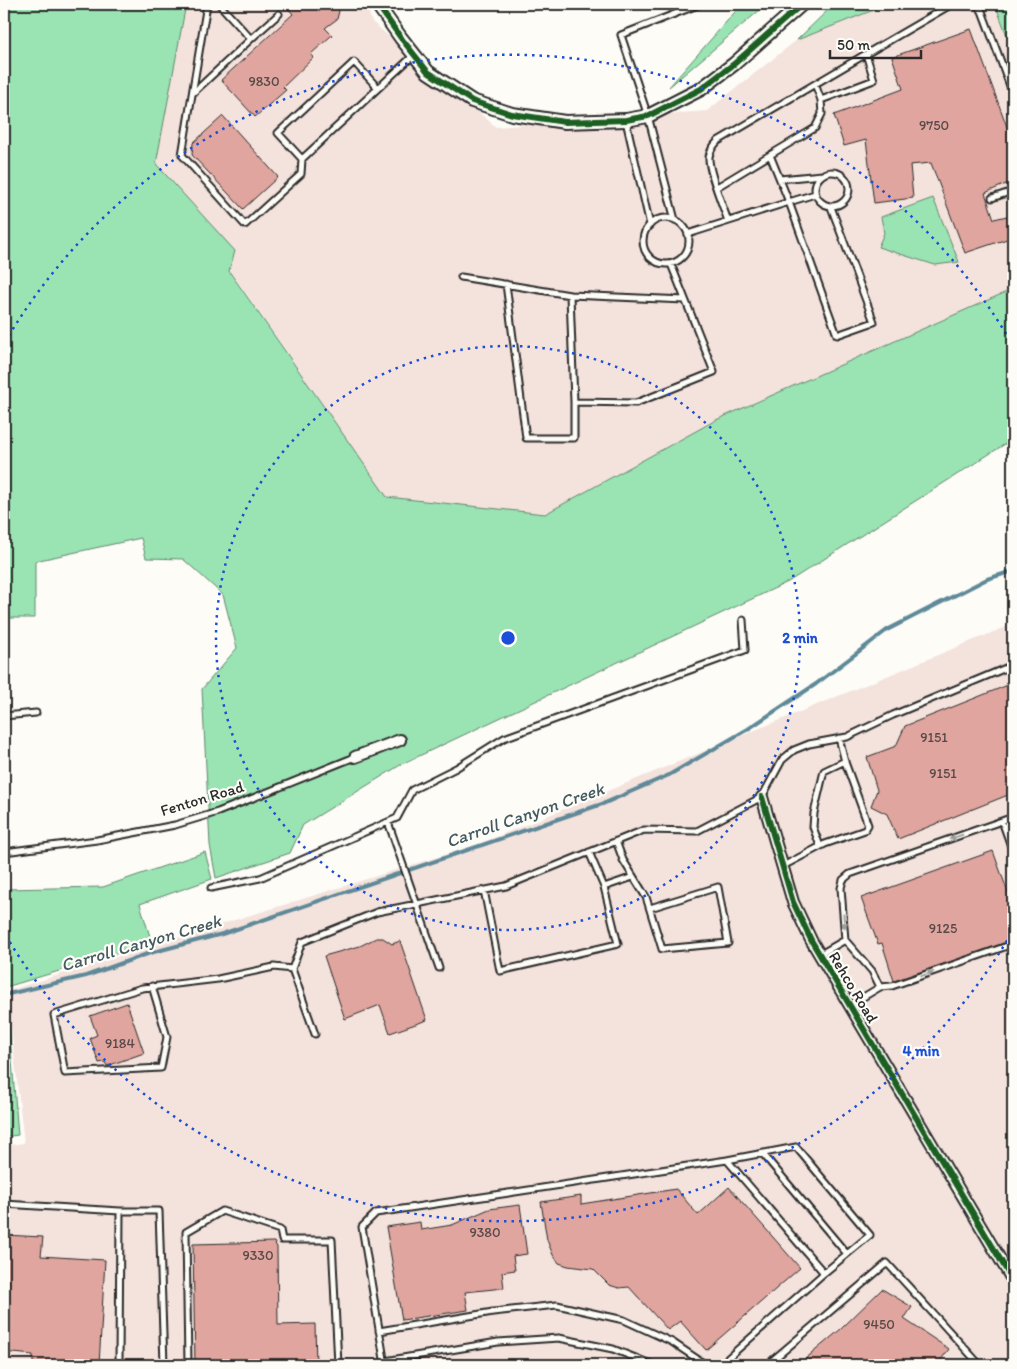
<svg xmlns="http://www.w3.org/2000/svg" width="1017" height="1369" viewBox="0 0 1017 1369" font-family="Itim,sans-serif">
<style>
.built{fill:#f4e2dc}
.green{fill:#9ae3b2;stroke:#62876e}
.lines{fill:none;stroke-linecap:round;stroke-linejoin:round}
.stream{stroke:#5e8998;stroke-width:4}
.building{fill:#dfa59e;stroke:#2b2b2b}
.service-casing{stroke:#2b2b2b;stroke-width:9}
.minor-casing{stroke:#2b2b2b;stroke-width:14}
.tertiary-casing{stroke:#2b2b2b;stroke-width:16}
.service{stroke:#fdfcf7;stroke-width:5}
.minor{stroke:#fdfcf7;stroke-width:10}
.tertiary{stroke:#fdfcf7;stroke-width:12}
.cycleway-casing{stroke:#fdfcf7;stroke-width:9}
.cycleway{stroke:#1b5e20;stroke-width:6}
.oneway{fill:#9e9e9b}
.ring{fill:none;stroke:#1d4ed8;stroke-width:2.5;stroke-dasharray:2.5 5}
.labels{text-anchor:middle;stroke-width:4.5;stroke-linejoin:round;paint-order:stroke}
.number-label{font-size:14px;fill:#584a48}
.street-label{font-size:16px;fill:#2b2b2b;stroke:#fdfcf7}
.water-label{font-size:18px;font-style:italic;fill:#445a62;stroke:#fdfcf7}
.centre{fill:#1d4ed8;stroke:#fdfcf7;stroke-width:2.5}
.ring-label{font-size:15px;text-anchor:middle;font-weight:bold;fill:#1d4ed8;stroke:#fdfcf7;stroke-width:4.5;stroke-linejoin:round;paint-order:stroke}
</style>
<rect width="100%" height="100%" fill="#fdfcf7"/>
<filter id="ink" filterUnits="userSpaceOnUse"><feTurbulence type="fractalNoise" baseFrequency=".02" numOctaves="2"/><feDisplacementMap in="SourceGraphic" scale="10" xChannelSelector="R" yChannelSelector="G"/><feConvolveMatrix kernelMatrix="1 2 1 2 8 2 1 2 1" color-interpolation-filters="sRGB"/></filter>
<g filter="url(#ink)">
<!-- built -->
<path class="built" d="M186,4H366L372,22L496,127L707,111L797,40L889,4H995L1013,51V289L716,420L545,514L387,497L156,164Z
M1013,624V1365H4V1146L24,1143L7,991L479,844Z"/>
<!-- green -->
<path class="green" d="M4,4H186L156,164L235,251L229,271L387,497L545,514L716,420L1013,289V439L788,582L402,764L303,825L290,853L216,878L210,845L202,689L237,648L223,595L183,559L146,558L141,538L35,561V618H4Z
M742,4H767L669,87Z
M834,4H889L797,40Z
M995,4H1013V51Z
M933,198L959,262L935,265L878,247L884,233L881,217Z
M205,852L212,879L140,904L152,943L6,987L18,1135L4,1137V889L103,887Z"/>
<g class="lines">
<!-- stream -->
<path class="stream" d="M4,995L86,976L150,953L222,934L605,803L669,775L748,729L816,684L887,630L987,579L1013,571"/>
</g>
<!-- building -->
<path class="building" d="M284,4H337L339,11L337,19L325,28L332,35L311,54L313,58L283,87L286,90L255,117L221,80L293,14Z
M971,29L1013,143V181L985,193L994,219L1007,216L1013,237L965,253L931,163L910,165L913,198L874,203L866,140L844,146L834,115L903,89L892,57Z
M223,116L278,177L243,209L192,155L193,143Z
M1013,683V793L898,839L887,814L871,806L877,790L867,757L896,746L905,726Z
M993,851L1010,898L1008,899L1013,915V940L894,981L882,943L878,944L861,898Z
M376,938H383L392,944L400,941L427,1020L390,1033L380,1005L345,1019L324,956L360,946Z
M127,1003L144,1053L107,1066L105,1062L99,1063L90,1038L97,1035L90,1016Z
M729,1187L800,1268L706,1350L680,1321L668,1330L629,1287L619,1288L609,1285L593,1269L568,1266L559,1263L553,1255L547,1240L541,1202L581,1196V1204L676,1189L698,1215Z
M520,1205L527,1254L513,1256L515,1270L502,1272L504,1288L465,1292L468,1310L402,1320L386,1227L420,1222L421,1230L452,1225L489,1209Z
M4,1235L43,1237L41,1256L105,1260L99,1365H33V1355L4,1352Z
M274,1242L277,1247L278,1325L315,1324L316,1365H195L193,1244Z
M882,1289L912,1307L904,1319L949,1349L937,1365H798L841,1329Z"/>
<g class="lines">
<!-- service casing -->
<g class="service-casing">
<path id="service" d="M207,4L182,155L245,225L301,174L302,159
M976,4L982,11L1013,94
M251,39L279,14
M815,84L821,100
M378,88L354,62L278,133L302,159L402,66L414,55
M193,93L251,39L219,4
M626,121L650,225
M815 189a17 17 0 1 1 34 0a17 17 0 1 1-34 0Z
M780,179L822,175
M717,187L770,155
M815,194L789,202L837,335L874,322L831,207
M992,198L1013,191
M643 241a23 23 0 1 1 46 0a23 23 0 1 1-46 0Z
M675,220L648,116L621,35L700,4
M728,221C723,206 708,171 709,157C710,150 714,145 718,141L866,54
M688,234L789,202L770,155L815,128L822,114L821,100L874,80L866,54L952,4
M671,264L714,372L636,403L574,402L570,295L685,300
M461,277L570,295
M506,284L526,438H574V402
M4,716L36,713
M1002,821L1013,852
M388,822L439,968
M616,841L623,860L646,897L662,949L728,943L718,887L650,908
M820,846L813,827L814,813L824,771L845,761
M4,852L97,840L175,825L218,812L355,757
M783,866L825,844L865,830L868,825L845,762L839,738
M604,887L633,877
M211,888L260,878L397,818L412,790L456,768L504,738L745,650L743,620
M484,890L500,971L618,944L604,887L589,852
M845,940L872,971L880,987
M819,955L845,940L841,888L843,880L850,874L1013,817
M152,986L167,1037L161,1068L65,1073L54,1015L142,988L218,979L274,967L292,969
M850,1005L880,987L892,986L1013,944
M315,1034L292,969L302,942L377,912L506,886L644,830L697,831L762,797L782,760L794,750L809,744L847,737L893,715L1013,665
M763,1154L847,1254
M727,1160L796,1147L870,1235L824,1273
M4,1204L120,1211H159L164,1365
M379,1331L493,1312L557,1305L624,1320L672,1342L706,1365
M385,1361L498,1342L559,1338L613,1349L653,1365
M119,1365L120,1211
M188,1365L186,1232L222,1211L280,1230L282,1240H332L338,1365
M385,1365L362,1227L376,1213L727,1160L824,1273L720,1365
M767,1365L887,1263L980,1365"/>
</g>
<!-- minor casing -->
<g class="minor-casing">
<path id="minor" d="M355,757L400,740
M762,797L793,902L811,940L1013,1281"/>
</g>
<!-- tertiary casing -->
<g class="tertiary-casing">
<path id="tertiary" d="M377,4L401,38L428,72L472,101L512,114L565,122L626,120L648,116L701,89L734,64L802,4"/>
</g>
<!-- service -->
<use href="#service" class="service"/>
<!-- minor -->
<use href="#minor" class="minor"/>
<!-- tertiary -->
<use href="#tertiary" class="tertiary"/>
<!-- cycleway casing -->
<g class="cycleway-casing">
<path id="cycleway" d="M377,4L401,38L428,72L472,101L512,114L565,122L626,120L648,116L701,89L734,64L802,4
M762,797L793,902L811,940L1013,1281"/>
</g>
<!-- cycleway -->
<use href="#cycleway" class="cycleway"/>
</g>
<!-- one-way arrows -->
<defs><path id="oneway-solid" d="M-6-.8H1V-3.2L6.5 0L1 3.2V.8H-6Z" transform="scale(1.25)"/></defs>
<g class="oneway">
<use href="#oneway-solid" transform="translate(956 837) rotate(161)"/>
<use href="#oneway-solid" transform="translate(844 921) rotate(85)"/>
<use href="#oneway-solid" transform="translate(927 974) rotate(-19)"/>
</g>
</g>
<!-- distance rings -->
<g class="ring">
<circle cx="508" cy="638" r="292"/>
<path d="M1011 934A584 584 0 0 1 5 934M5 342A584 584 0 0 1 1011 342"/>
</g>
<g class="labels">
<!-- number labels -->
<g class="number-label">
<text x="264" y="86">9830</text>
<text x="934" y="130">9750</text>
<text x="934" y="742">9151</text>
<text x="943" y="778">9151</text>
<text x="943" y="933">9125</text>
<text x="120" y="1048">9184</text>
<text x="485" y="1237">9380</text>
<text x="258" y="1260">9330</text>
<text x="879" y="1329">9450</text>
</g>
<!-- street labels -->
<g class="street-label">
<text transform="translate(202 798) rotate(-17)" y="6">Fenton Road</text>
<text transform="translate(854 987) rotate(59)" y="6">Rehco Road</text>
</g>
<!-- water labels -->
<g class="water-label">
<text transform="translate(525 815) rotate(-19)" y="6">Carroll Canyon Creek</text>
<text transform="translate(141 943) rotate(-16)" y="6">Carroll Canyon Creek</text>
</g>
</g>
<circle cx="508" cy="638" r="8" class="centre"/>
<g class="ring-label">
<text x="800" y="643">2 min</text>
<text x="921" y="1056">4 min</text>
</g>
<!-- margin -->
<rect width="1017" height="1369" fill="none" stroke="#fdfcf7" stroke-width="20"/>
<rect x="10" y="10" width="997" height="1349" fill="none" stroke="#2b2b2b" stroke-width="2" filter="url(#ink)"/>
<!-- scale -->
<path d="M830 50v8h91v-8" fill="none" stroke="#2b2b2b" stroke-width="2.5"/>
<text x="837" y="50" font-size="15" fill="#2b2b2b" stroke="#fdfcf7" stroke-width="4" paint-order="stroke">50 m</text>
</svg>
